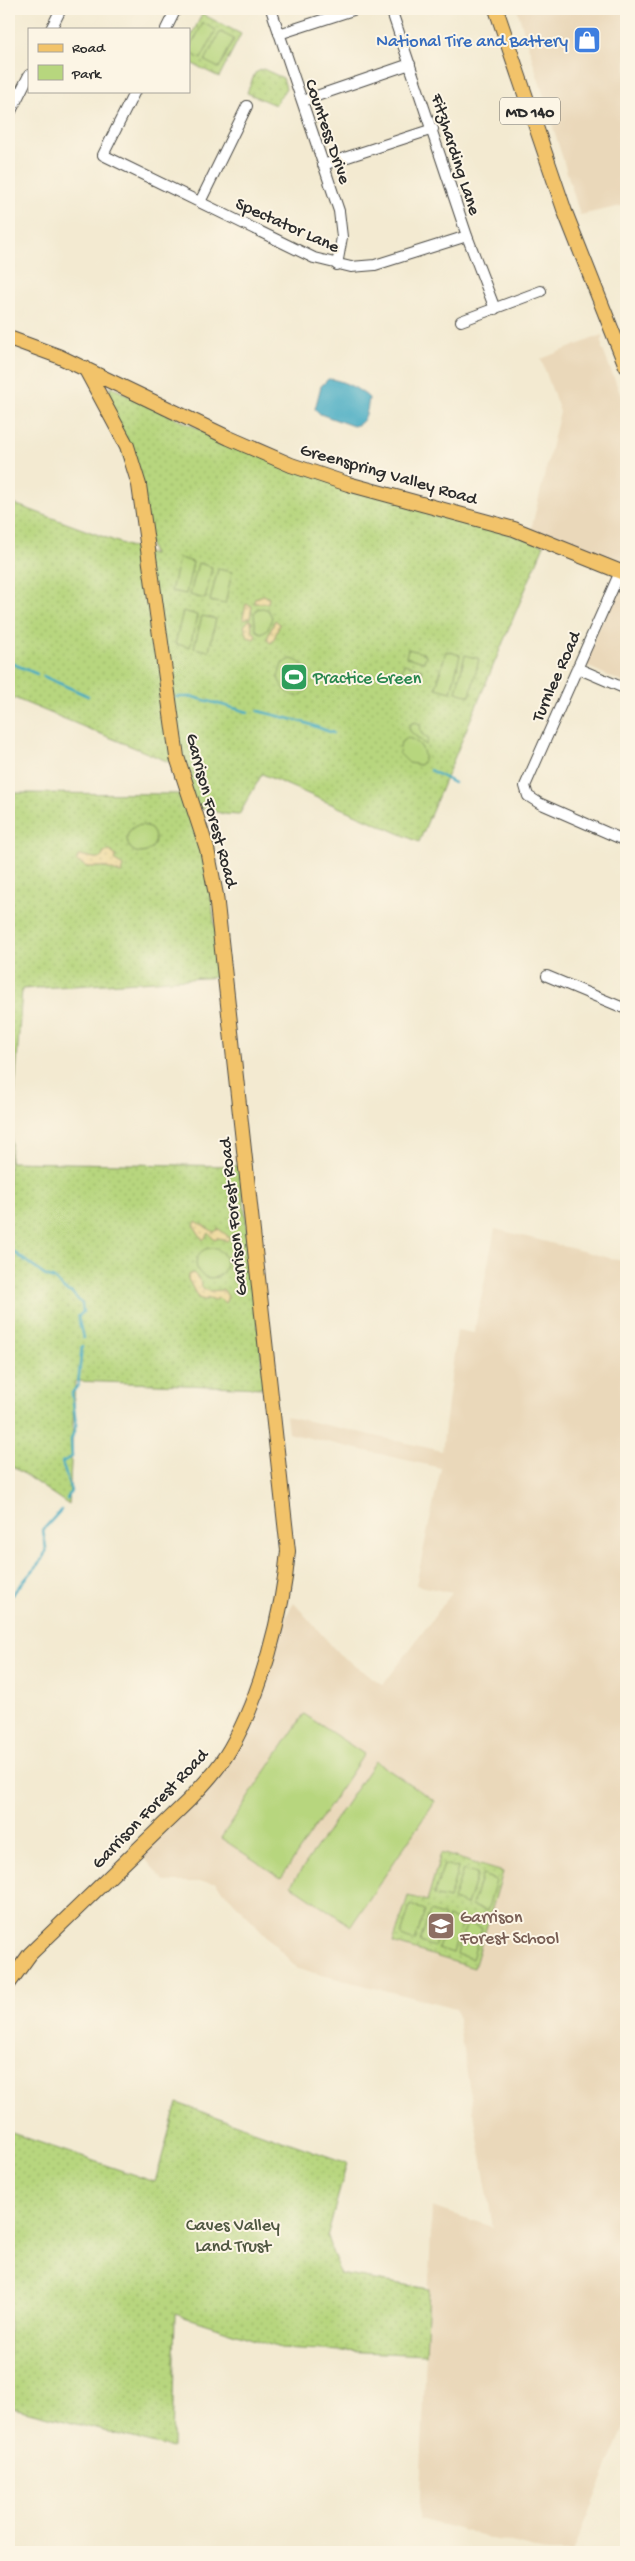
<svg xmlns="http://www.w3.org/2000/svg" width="635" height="2561" viewBox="0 0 635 2561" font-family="'Gochi Hand',sans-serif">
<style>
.built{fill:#ead8ba}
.green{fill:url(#green-dots);stroke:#718054}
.sand{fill:url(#sand-dots);stroke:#8c8264}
.pitch{fill:#b7d67e;stroke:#718054}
.water{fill:#44abc3;stroke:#386b77}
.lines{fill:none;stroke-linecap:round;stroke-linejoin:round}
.stream{stroke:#44abc3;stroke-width:2.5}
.minor-casing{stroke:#494844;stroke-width:12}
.major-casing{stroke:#494844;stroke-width:16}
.minor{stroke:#fff;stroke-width:10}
.major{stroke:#f2c36a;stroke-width:14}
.labels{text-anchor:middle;stroke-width:4;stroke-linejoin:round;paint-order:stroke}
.shield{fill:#fcf5e5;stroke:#6a6863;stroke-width:1}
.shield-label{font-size:16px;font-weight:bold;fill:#2b2b2b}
.shop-label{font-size:18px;fill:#366cbe;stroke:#fcf5e5;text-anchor:end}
.street-label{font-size:18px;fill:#2b2b2b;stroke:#fcf5e5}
.leisure-label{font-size:18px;fill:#27864d;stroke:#fcf5e5;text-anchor:start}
.education-label{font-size:18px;fill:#785e54;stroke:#fcf5e5;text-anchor:start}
.park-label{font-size:18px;fill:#4e5640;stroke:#fcf5e5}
</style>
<defs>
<pattern id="green-dots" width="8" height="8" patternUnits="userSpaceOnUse" patternTransform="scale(1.25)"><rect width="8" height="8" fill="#b7d67e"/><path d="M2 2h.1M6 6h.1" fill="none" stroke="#9eb86d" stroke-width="1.8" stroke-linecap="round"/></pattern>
<pattern id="sand-dots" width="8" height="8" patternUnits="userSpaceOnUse" patternTransform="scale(1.25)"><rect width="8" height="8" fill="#eeda9e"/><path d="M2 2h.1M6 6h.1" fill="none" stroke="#cb8" stroke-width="1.8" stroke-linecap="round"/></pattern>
</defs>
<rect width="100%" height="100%" fill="#fcf5e5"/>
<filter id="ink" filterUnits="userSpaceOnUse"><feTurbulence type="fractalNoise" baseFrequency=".02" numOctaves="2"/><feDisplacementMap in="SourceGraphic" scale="10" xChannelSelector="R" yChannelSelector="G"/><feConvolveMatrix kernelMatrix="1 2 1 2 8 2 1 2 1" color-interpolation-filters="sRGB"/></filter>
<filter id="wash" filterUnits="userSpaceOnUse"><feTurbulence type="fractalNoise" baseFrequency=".0096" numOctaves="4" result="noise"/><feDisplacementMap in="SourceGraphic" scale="20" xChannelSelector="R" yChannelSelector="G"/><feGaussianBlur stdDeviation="1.12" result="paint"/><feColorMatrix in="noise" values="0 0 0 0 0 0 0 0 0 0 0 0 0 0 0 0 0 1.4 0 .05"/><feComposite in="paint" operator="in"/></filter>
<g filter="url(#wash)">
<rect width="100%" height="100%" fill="#f3ead1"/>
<!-- built -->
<path class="built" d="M517,9H626V205L580,215Z
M602,335V348L626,408V562L623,563L552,532L544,534L531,530L560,412L541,359Z
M623,582H626V684L589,667L586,664V658L618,585Z
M495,1229L626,1262V2429L624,2428L572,2552H547L419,2519L432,2207L493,2227L456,2008L298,1969L215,1882H165L141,1854L209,1785L281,1624L294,1603L339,1654L383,1685L452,1593L416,1585L441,1468L288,1433L286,1416L442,1451L457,1330L474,1333Z"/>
<!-- green -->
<path class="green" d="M202,14L241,34L219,77L189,62V41Z
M263,69L283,78L286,88L275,105L247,93L255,73Z
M111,387L226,442L544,545L419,842L262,774L239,815L224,814L187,804L208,869L221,977L22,989L10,1162L240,1166L265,1388L75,1381L69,1505L9,1464V793L182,794L174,764L9,696V502L153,555L107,397Z
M441,1853L503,1872L474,1968L393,1943L408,1896L427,1901Z
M177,2103L347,2163L327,2237L340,2274L429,2289L426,2355L280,2348L175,2314L172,2448L9,2407V2132L155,2182Z"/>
<!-- sand -->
<path class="sand" d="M264,595L269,598L268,603H254L255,598Z
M246,604L252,606L250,618L244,620L243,617Z
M249,620L251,621L252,630L256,635L254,639L248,637L244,626Z
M275,620L280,624L273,641L270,643L267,639Z
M110,851L116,856L115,861L123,866L121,873L103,867H87L76,861L79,855L100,859L105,852Z
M196,1221L214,1232L219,1229L230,1238L227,1241L219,1238L214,1240L209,1233L203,1240L194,1226Z
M193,1273L200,1280L201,1287L208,1291L224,1290L228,1297L225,1303L219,1298L215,1300L210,1298L205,1300L198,1298L188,1279V1275Z"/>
<!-- pitch -->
<path class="pitch" d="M203,23L216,30L201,59L189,52V50Z
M220,32L234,39L219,68L205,61Z
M179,558L193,562L186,594L171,591Z
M198,563L212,567L205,599L190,595Z
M218,569L232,572L225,604L210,601Z
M263,608L268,610L272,617L268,629L261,633L256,630L254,614L257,609Z
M183,611L197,615L190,647L175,644Z
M202,616L216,619L209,651L194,648Z
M408,649L426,654L424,662L406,657Z
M446,651L460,655L451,692L436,688Z
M465,655L479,659L470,696L456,692Z
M291,659C306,662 311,676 307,690C295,704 282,690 278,677L282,664Z
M404,664L422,669L420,676L402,671Z
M415,722L420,724L421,733L428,739L426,745L410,731L409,725Z
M408,738C419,741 425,749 424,760L420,765L409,763L399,753L401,742Z
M127 839a14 14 0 1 1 28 0a14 14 0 1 1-28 0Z
M196 1263a15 15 0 1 1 30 0a15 15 0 1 1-30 0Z
M304,1714L364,1754L281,1878L221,1838Z
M375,1761L435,1801L351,1926L291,1885Z
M444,1864L458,1868L449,1899L434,1895Z
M463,1870L477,1874L467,1905L453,1900Z
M482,1875L496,1880L487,1911L472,1906Z
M410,1905L425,1910L415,1941L401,1936Z
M430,1911L444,1916L434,1947L420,1942Z
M448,1917L462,1922L453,1953L438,1948Z
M467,1923L482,1928L472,1959L457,1954Z"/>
<!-- water -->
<path class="water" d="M328,379C340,379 360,389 369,398C367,410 367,424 353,426L320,414L315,409L321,386Z"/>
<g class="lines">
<!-- stream -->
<path class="stream" d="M9,662L37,674
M43,676L88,696
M176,697H193L248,712
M258,711L303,722L333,733
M430,770L454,783
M9,1248L44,1275L54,1279L65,1290L72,1293L82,1304L83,1312L78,1317L83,1338
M67,1499L71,1491L62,1462L72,1457L71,1440L76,1425L72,1393L78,1385L82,1346
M9,1598L43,1559L46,1548L43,1530L61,1510"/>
</g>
</g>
<g filter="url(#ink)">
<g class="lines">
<!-- minor casing -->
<g class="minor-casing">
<path id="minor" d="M271,9L339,211L342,237L337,265
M391,9L467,236L495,309
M51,29L61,9
M166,29L176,9
M279,34L356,9
M135,91L103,155L314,258L351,267L375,265L467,236
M302,101L410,64
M9,115L29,75
M323,165L433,129
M200,202L247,106
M461,321L541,291
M620,572L525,786L528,796L539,803L626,841
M577,668L626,689
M547,976L626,1009"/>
</g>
<!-- major casing -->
<g class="major-casing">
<path id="major" d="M496,9L565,212L626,366
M9,338L58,356L229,438L291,465L348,484L514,529L626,574
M9,1983L30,1954L189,1800C204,1784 219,1768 230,1749C261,1696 283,1613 288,1551L216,895L207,849L177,757L139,485L127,446L85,368"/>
</g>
<!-- minor -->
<use href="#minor" class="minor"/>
<!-- major -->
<use href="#major" class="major"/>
</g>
</g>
<!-- icons -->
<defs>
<g id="shop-square" transform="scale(1.4375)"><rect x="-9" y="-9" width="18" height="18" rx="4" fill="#3f7fe0" stroke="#fcf5e5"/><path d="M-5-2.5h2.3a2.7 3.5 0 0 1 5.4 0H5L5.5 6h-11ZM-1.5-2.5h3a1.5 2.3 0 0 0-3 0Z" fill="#fff"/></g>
<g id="stadium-square" transform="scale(1.4375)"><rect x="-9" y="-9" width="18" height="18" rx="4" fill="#2e9e5b" stroke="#fcf5e5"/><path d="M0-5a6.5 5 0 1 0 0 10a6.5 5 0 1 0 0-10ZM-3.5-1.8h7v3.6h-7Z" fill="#fff"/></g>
<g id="school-square" transform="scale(1.4375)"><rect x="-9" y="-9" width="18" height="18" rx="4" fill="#8d6e63" stroke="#fcf5e5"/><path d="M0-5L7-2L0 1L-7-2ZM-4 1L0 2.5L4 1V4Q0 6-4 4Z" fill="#fff"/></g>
</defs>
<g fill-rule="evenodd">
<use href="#shop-square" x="587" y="40"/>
<use href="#stadium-square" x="294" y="677"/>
<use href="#school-square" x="441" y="1926"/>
</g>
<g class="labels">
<!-- shield labels -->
<rect class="shield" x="500" y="97.5" width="60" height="27" rx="4"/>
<g class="shield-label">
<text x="530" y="117">MD 140</text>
</g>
<!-- shop labels -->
<g class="shop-label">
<text x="568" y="46">National Tire and Battery</text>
</g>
<!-- street labels -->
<g class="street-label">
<text transform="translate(329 131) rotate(71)" y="6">Countess Drive</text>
<text transform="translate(457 154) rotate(72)" y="6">Fitzharding Lane</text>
<text transform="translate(288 224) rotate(24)" y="6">Spectator Lane</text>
<text transform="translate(389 473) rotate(16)" y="6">Greenspring Valley Road</text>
<text transform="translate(555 676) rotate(-66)" y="6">Turnlee Road</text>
<text transform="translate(213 810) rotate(75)" y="6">Garrison Forest Road</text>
<text transform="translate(232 1217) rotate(-96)" y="6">Garrison Forest Road</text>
<text transform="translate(149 1808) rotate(-46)" y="6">Garrison Forest Road</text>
</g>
<!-- leisure labels -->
<g class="leisure-label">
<text x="313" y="683">Practice Green</text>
</g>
<!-- education labels -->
<g class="education-label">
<text x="460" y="1922">Garrison<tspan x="460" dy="21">Forest School</tspan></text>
</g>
<!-- park labels -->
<g class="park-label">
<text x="233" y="2230">Caves Valley<tspan x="233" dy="21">Land Trust</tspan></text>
</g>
</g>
<!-- margin -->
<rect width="635" height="2561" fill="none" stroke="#fcf5e5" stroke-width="30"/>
<!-- legend -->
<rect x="28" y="28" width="162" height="65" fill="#fcf5e5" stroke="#a8a49b"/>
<rect x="38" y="44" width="25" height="8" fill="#f2c36a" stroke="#a8a49b"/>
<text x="72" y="52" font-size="15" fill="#2b2b2b">Road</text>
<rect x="38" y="65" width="25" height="15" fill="#b7d67e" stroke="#a8a49b"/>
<text x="72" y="78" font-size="15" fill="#2b2b2b">Park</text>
</svg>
